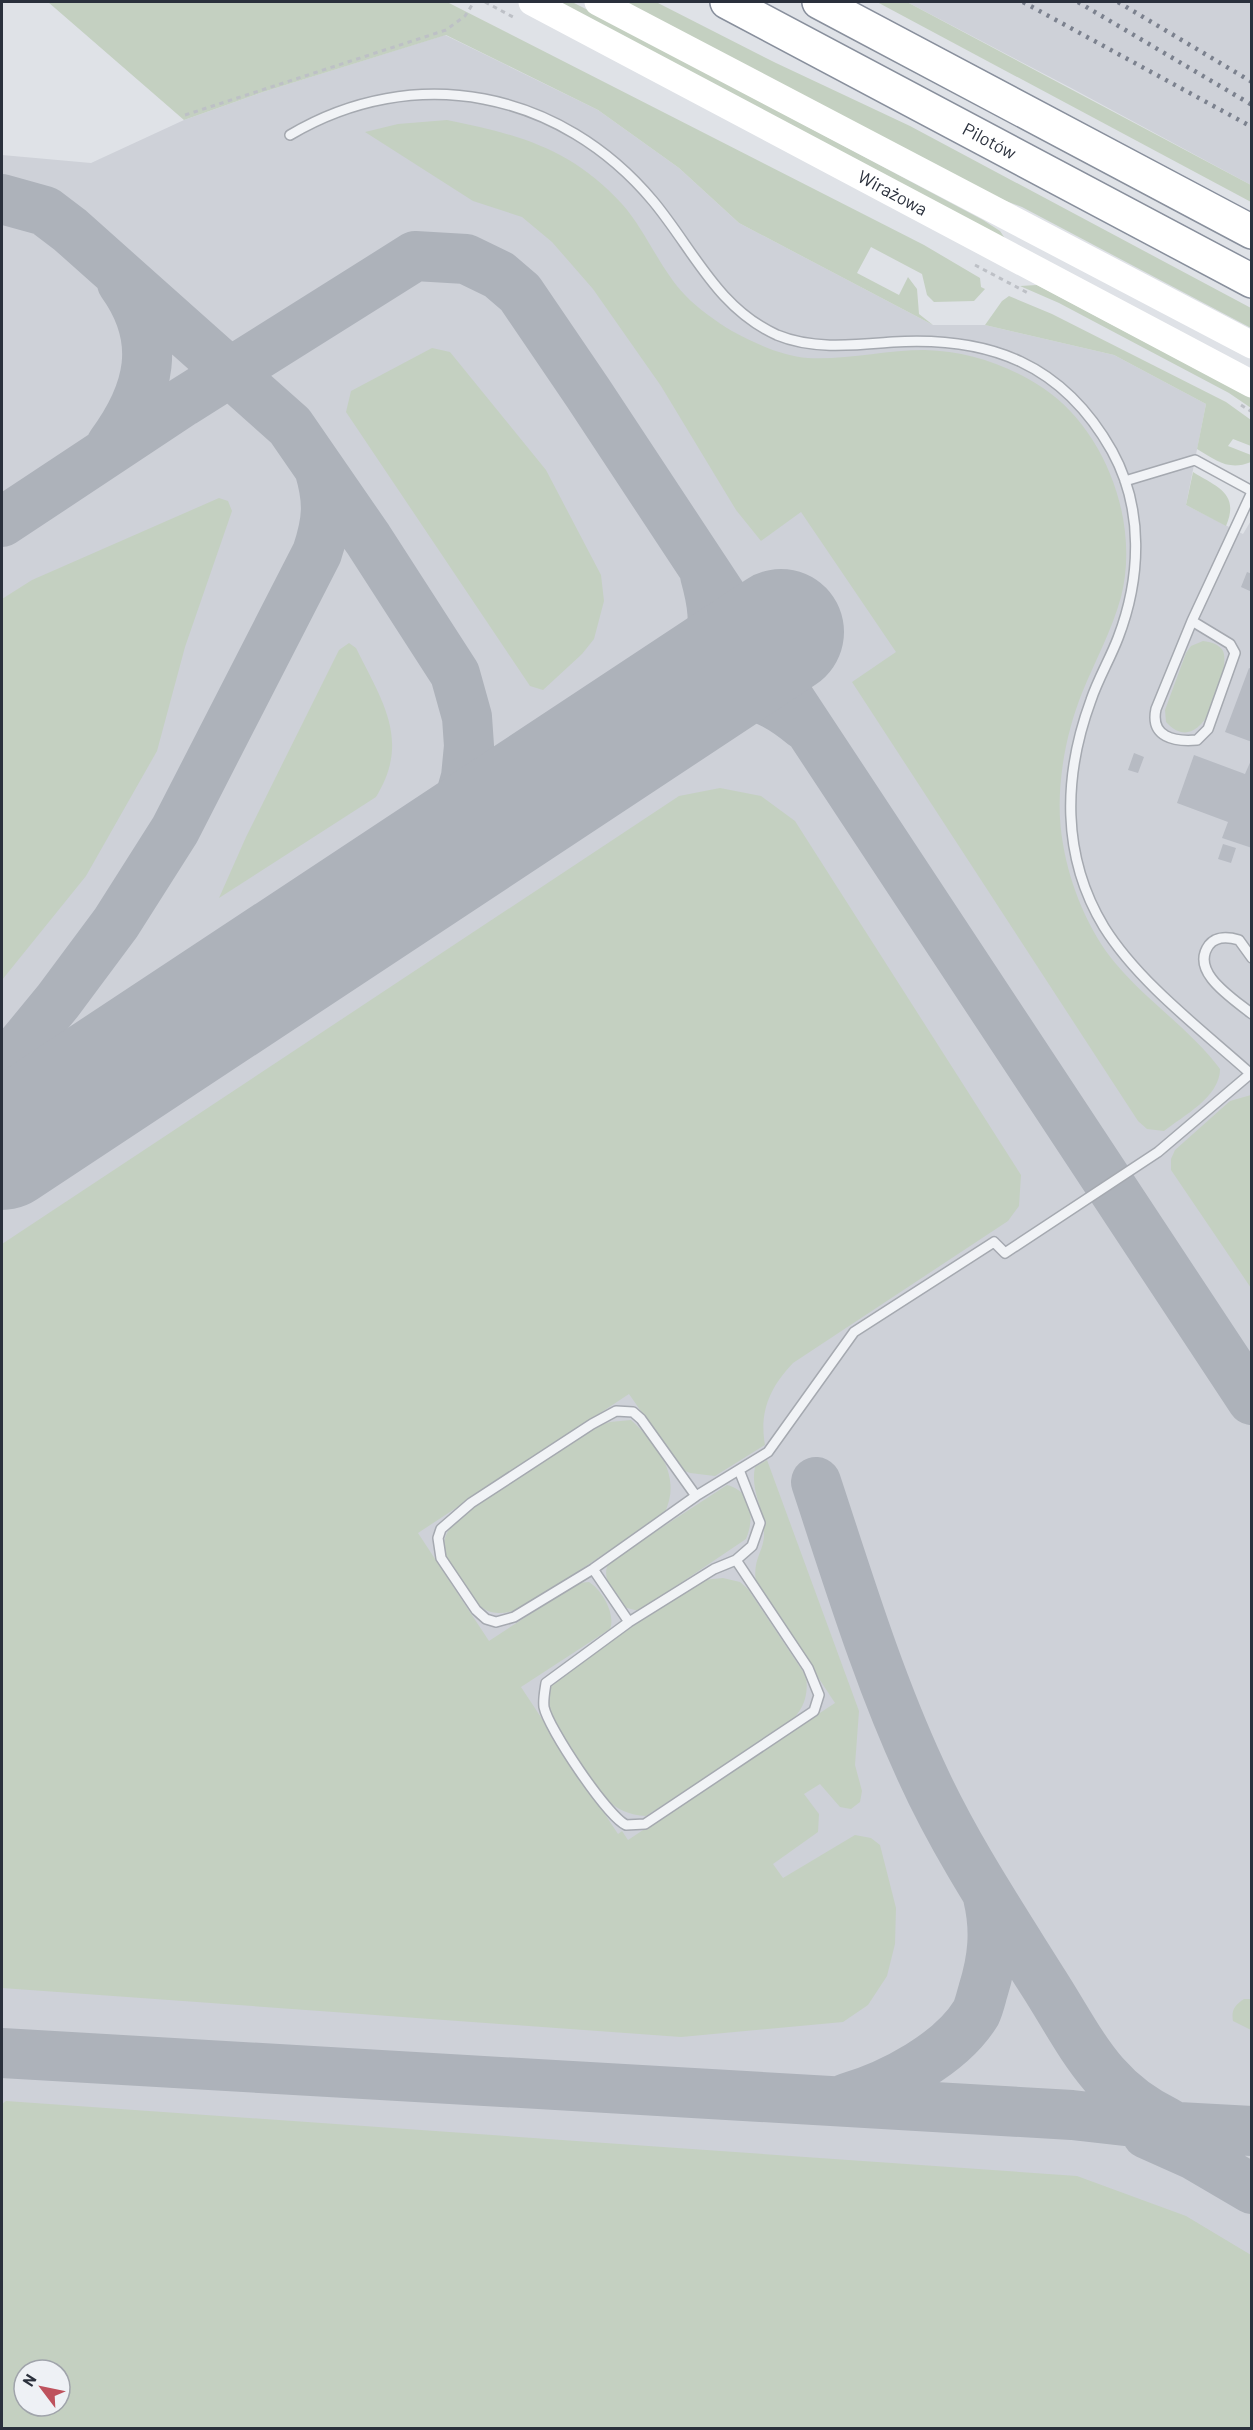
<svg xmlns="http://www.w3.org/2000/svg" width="1253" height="2430" viewBox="0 0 1253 2430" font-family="Barlow,sans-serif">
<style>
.built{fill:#ced1d8;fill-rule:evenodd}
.green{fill:#c4d0c1;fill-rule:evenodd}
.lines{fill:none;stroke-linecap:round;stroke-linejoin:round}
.taxiway{stroke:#adb2ba;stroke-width:50}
.runway{stroke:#adb2ba;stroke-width:126}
.building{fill:#b7bbc3}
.service-casing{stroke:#a5a9b0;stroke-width:12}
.motorway-casing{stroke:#888f9c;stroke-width:36}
.path{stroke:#bdc0c6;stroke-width:3;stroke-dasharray:4.5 4.5;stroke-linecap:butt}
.service{stroke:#f1f3f6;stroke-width:9}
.secondary{stroke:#fff;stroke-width:27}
.motorway{stroke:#fff;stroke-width:33}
.rail{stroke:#7b818e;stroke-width:4.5;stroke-dasharray:3 6;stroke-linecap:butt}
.labels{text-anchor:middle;stroke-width:6;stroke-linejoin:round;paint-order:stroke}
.street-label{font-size:18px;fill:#2a303c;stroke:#eef1f5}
</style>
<rect width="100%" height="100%" fill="#dfe2e7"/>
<!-- built -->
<path class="built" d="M907,2H1251V185L1073,89Z
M445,35L598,110L679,168L739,223L933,325H985L1114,355L1206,404L1186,505L1243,534L1252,519L1251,2428H2V155L91,163L184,120L263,92ZM24,2370H60V2406H24Z"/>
<!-- green -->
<path class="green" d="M48,2H447L924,245L980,278L981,287L985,289L974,301L934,302L927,295L922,274L871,247L857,273L899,295L908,277L917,289L919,314L933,325L739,223L679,168L598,110L446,35L263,92L184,120Z
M557,2H572L582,7L983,220L1000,231L1006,240Z
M626,2H656L776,63L910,126L1251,308V328L1022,207L995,197Z
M877,2H907L1251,185V202Z
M447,120C518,134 572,149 622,204C646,231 660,269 685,295C697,308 717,322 732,331C754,343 782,356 808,358C846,360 886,350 925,350C968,351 1008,365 1043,388C1106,430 1140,523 1121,597C1112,630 1095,661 1082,693C1064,738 1054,796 1063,844C1070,886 1089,932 1116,964C1148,1002 1191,1030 1220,1069C1220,1097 1183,1116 1164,1131L1147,1129L1138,1121L852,682L896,652L801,512L761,541L736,510L661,386L593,289L552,242L522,217L473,201L365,132L398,124Z
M1037,285L1251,398V408L1229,393L1059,303L1020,286Z
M1009,296L1052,314L1226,402L1251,420V446L1233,439L1228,446L1251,455V462C1229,471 1217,461 1197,449L1206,404L1114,355L985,325L1002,301Z
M432,348L450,352L546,470L601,575L604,601L594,639L582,654L543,690L530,686L346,412L351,391Z
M1193,472C1217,487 1240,493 1226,526L1186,505Z
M219,498L228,501L232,511L185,647L157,751L86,876L2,980V599L32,580Z
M1203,641C1211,642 1219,644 1223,651C1231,667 1204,764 1166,722L1165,710L1186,653L1191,646Z
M349,643L356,648C382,701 411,740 376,797L219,898L246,837L339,650Z
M720,788L761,796L795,821L1021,1175L1019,1206L1008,1221L793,1363C770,1387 759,1412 765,1445L715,1476L690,1473L682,1470L629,1394L418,1533L489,1641L578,1583L589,1582C602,1590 616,1614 610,1629L521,1687L618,1834L622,1831L628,1840L835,1703L756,1583C752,1558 765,1551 764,1532C764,1508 750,1491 755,1467L767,1460L859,1711L855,1765L862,1791L860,1802L851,1809L840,1807L820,1784L804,1794L819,1814L818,1832L773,1864L783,1878L855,1835L871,1838L880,1845L896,1908L895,1944L887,1976L868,2005L843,2022L681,2037L2,1988V1244L679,796Z
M1251,1095H1252L1251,1288L1171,1170V1159L1175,1150L1230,1101Z
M631,1420C658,1445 683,1477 664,1514L523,1608C513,1611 502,1615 491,1612C472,1607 445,1565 444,1545C444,1532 455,1522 462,1513L590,1428L610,1422Z
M727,1485C752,1491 755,1518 746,1539L639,1611L623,1607C614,1592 600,1579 609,1562Z
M723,1578L740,1582L748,1589L806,1676C809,1697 803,1711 787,1725L646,1816C629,1815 618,1810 606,1799C591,1777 550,1727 548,1702C546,1690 556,1678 565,1670L703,1580Z
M1244,1999H1251V2030L1233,2021C1231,2010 1235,2005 1244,1999Z
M6,2101L1077,2176L1186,2216L1251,2255V2428H2V2104ZM24,2370H60V2406H24Z"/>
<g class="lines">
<!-- taxiway -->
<path class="taxiway" d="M2,199L45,211L70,230L290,426L368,539L455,674L467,717L469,746L466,777L457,809L439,844L414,875
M111,445C150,392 163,340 122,283
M2,522L183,402L415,256L466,259L499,275L520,293L588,393L1252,1400
M705,575C722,636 710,652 676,702C735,691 756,685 804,725
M2,1069L58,1001L116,923L175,830L317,553C328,520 329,501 319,468
M816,1482C848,1579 878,1678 921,1771C954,1844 999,1912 1041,1979C1080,2039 1099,2090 1167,2122
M2,2053L1072,2115L1178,2127L1252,2131
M847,2098C891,2085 951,2054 976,2013C979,2007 981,1998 983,1991C993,1959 996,1930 988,1897
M1147,2134L1194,2155L1252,2189"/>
<!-- runway -->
<path class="runway" d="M2,1147L781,632"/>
</g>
<!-- building -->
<path class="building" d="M1247,572L1252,574V592L1241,587Z
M1249,668L1252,669V742L1225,732Z
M1134,753L1144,757L1138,773L1128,770Z
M1194,755L1245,774L1252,758V848L1222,838L1228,822L1177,803Z
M1223,844L1236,848L1231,863L1218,859Z"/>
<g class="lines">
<!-- service casing -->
<g class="service-casing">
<path id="service" d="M290,135C415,61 561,91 653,201C693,249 717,308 777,335C813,350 855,345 893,342C990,336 1063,364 1112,451C1144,509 1141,578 1118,638C1110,659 1098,679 1091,700C1063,776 1061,856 1104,927C1139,983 1202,1030 1252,1075
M1125,481L1195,460L1252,491
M1192,621L1230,644L1235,653L1208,729L1197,740C1174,742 1150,737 1156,709L1192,621L1252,492
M1252,958L1239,940C1229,937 1216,936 1209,945C1189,972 1234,999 1252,1014
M696,1496L641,1419L633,1412L616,1411L592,1424L471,1503L441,1529L438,1538L441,1558L476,1610L486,1619L496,1622L514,1617L593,1569L696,1496L768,1452L854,1332L994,1242L1005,1253L1158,1152L1250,1074
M736,1560L808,1668L819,1695L814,1711L645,1824L626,1825C607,1816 548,1728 544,1707C543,1699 545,1690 546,1683L629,1622L714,1569L736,1560L752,1546L760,1523L739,1470
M593,1569L629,1622"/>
</g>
<!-- motorway casing -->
<g class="motorway-casing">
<g id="motorway">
<path id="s2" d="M727,2L1252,281"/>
<path d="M819,2L1252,232"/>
</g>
</g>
<!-- path -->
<path class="path" d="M485,2L515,18
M185,115L446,30L465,16L474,2
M975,265L1028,293
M1241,405L1252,412"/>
<!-- service -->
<use href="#service" class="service"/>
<!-- secondary -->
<g class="secondary">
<path id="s1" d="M532,2L1252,384"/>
<path d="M598,2L1252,345"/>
</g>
<!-- motorway -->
<use href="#motorway" class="motorway"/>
<!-- rail -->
<path class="rail" d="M1023,2L1252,127
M1078,2L1252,105
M1118,2L1252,82"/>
</g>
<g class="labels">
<!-- street labels -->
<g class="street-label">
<text dy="6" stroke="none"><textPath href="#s2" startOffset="297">Pilotów</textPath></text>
<text dy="6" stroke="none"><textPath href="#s1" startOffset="408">Wirażowa</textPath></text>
</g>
</g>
<!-- border -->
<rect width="1253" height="2430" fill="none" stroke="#2a303c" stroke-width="6"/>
<!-- north arrow -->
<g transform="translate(42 2388) rotate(302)"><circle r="28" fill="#eef1f5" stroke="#a0a4ab" stroke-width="1.5"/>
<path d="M0-4.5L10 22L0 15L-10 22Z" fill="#be525d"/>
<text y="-9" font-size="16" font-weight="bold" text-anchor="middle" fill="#2a303c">N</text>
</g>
</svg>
